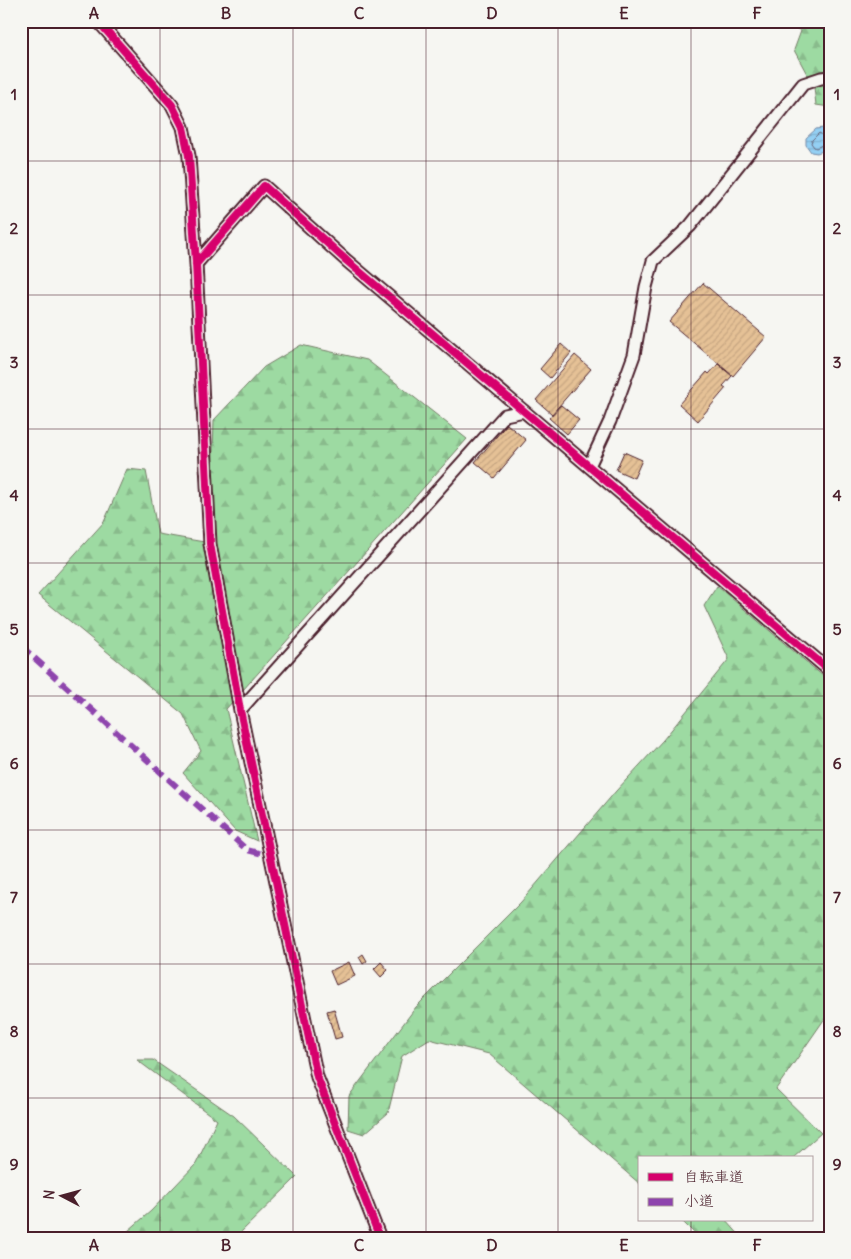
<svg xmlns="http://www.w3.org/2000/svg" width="851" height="1259" viewBox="0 0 851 1259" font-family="Delius,'Klee One',sans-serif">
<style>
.forest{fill:url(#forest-firs);stroke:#747c66}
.water{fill:url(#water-rules);stroke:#7689a4}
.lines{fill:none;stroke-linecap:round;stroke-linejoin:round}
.shore{stroke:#68667b;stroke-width:1}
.building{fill:url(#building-hatch);stroke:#4a1f2b}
.minor-casing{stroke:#4a1f2b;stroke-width:15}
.minor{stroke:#f6f6f2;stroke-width:11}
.quiet{stroke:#8e44ad;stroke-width:6;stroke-dasharray:12 6;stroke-linecap:butt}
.cycleway-casing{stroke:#f6f6f2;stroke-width:11}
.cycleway{stroke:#d6006c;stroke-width:8}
.grid{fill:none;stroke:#4a1f2b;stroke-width:1;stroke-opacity:0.55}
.neatline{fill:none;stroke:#4a1f2b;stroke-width:2}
.grid-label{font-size:16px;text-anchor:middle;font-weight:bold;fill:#4a1f2b}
</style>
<defs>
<pattern id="forest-firs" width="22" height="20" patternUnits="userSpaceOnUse" patternTransform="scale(1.25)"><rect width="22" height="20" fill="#9ddaa2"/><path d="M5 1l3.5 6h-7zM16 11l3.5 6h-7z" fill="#89bb8c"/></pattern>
<pattern id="water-rules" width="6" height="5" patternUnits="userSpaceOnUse" patternTransform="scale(1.25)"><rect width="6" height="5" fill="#94d0f4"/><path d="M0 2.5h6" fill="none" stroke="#81b2d1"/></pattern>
<pattern id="building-hatch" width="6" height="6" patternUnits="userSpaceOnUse" patternTransform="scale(1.25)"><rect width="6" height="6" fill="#e5c196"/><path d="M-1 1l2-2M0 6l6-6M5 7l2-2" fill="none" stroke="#c6a581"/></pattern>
</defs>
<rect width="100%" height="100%" fill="#f6f6f2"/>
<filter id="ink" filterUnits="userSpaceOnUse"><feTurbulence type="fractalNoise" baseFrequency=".02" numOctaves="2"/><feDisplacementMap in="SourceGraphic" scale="10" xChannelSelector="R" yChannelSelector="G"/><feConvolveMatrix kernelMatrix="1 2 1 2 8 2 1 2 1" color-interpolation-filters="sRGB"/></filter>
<g filter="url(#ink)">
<!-- forest -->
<path class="forest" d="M783,21H830V107L816,105L814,87L794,50L801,31Z
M301,345L367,360L467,439L226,709L257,841L235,831L183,773L201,751L183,714L38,595L104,522L127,469L146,471L158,534L210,543L214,420L264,367Z
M717,586L830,682V1011L776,1089L821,1133L793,1158H640V1184L489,1054L429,1039L402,1056L388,1113L364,1134L348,1129L349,1096L416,1007L521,902L616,791L663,740L729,659L704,606Z
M137,1060H153L234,1116L297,1177L235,1238H120L151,1211L196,1164L217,1120Z
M681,1220H726L742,1238H699Z"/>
<!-- water -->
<path class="water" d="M823,128C827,132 833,141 829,147C827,150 820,152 817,153L811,152L806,145V138L816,129Z"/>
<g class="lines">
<!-- shore -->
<path class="shore" d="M830,139L828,140L821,134L819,133L812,140L811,143L814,147L816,148L828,142L830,143"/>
</g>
<!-- building -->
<path class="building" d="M703,283L766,337L733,376L669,322Z
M561,344L571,353L550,378L540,369Z
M575,355L591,369L552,414L536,400Z
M718,364L732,376L723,386L726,388L698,421L679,404L707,372L709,374Z
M561,405L579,420L567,434L549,418Z
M507,424L526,440L494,478L475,462Z
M624,452L642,460L634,478L616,470Z
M363,954L367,961L363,964L359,957Z
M349,962L355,976L336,985L330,971Z
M381,962L388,970L381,977L374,969Z
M334,1009L342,1037L335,1039L327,1011Z"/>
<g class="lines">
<!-- minor casing -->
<g class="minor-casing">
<path id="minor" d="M98,21L172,105L183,127L189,156L196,264L210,544L240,710L317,1077L380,1238
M196,264L264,186L347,261L830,671
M589,466L610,421L634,355L646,287L653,261L690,226L803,84L821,78L830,77
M240,710L505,415L524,411"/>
</g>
<!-- minor -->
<use href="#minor" class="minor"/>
<!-- quiet -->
<path class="quiet" d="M21,646L247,850L270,856"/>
<!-- cycleway casing -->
<g class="cycleway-casing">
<path id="cycleway" d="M98,21L172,105L183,127L189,156L196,264L210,544L240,710L317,1077L380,1238
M196,264L264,186L347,261L830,671"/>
</g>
<!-- cycleway -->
<use href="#cycleway" class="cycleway"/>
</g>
</g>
<!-- grid -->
<path class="grid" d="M160,21V1238M293,21V1238M426,21V1238M558,21V1238M691,21V1158M21,161H830M21,295H830M21,429H830M21,563H830M21,696H830M21,830H830M21,964H830M21,1098H830M691,1220V1238"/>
<!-- margin -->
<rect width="851" height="1259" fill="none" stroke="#f6f6f2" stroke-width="55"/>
<!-- legend -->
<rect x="638" y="1156" width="175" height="65" fill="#f6f6f2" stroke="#b1a0a2"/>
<rect x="648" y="1173" width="25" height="8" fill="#d6006c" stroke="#b1a0a2"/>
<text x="684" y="1182" font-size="15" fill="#4a1f2b">自転車道</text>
<rect x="648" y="1198" width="25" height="8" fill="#8e44ad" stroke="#b1a0a2"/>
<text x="684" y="1206" font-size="15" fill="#4a1f2b">小道</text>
<!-- north arrow -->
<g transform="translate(62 1196) rotate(276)" stroke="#f6f6f2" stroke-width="4" paint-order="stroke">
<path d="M0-4L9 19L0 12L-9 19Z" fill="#4a1f2b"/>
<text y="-8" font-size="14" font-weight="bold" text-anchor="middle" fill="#4a1f2b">N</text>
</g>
<rect x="28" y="28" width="796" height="1204" class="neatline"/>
<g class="grid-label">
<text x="94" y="19">A</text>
<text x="226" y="19">B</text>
<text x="359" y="19">C</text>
<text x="492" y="19">D</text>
<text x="624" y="19">E</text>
<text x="757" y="19">F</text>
<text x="14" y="100">1</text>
<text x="837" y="100">1</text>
<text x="14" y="234">2</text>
<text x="837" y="234">2</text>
<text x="14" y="368">3</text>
<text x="837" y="368">3</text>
<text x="14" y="501">4</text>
<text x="837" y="501">4</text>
<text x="14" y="635">5</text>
<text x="837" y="635">5</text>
<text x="14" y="769">6</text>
<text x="837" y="769">6</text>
<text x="14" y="903">7</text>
<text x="837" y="903">7</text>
<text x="14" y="1037">8</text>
<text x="837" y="1037">8</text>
<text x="14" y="1170">9</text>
<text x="837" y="1170">9</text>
<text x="94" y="1251">A</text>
<text x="226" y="1251">B</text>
<text x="359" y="1251">C</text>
<text x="492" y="1251">D</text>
<text x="624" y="1251">E</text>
<text x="757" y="1251">F</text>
</g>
</svg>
